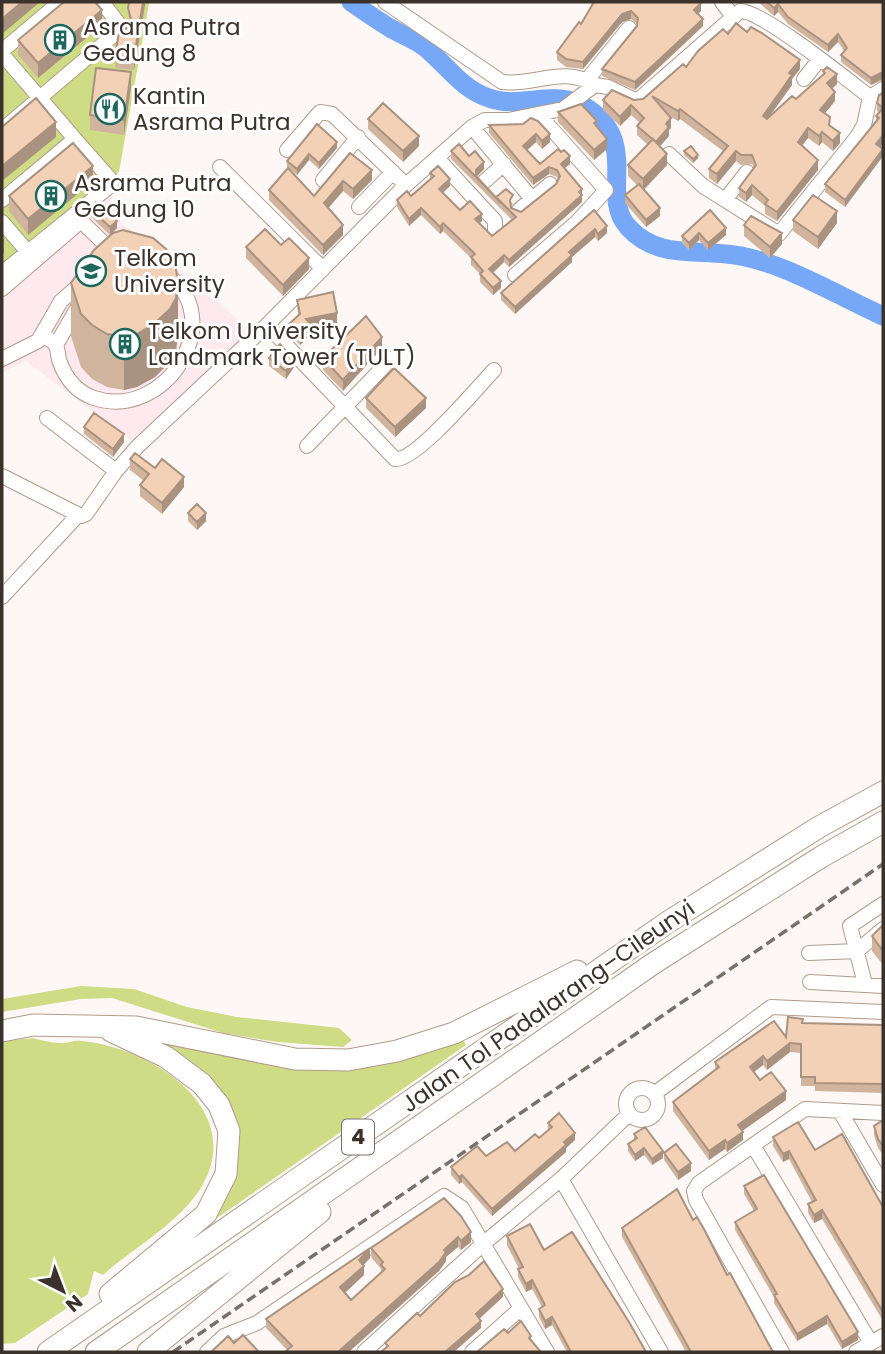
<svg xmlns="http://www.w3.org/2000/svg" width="885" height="1354" viewBox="0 0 885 1354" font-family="Poppins,sans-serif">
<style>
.education{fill:#fee9ef}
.green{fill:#cfdc86}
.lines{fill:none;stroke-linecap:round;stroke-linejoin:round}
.river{stroke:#77a8f8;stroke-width:19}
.minor-casing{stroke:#b09b8a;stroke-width:16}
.highway-casing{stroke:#b09b8a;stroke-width:23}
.minor{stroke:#fff;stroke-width:14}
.highway{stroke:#fff;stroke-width:21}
.rail{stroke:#77706b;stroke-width:3.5;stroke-dasharray:10 5;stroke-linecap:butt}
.wall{fill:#d1b49d}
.shaded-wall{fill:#aa9280}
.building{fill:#f3d1b7;stroke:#aa9280;stroke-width:2}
.labels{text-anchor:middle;stroke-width:6;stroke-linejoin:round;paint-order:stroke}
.shield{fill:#fff;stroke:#76706b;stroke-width:2}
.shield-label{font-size:21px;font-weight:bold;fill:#3b322c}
.poi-label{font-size:23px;fill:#3b322c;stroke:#fff;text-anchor:start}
.street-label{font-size:23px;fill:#3b322c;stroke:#fff}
</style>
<rect width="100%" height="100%" fill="#fdf8f5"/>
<!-- education -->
<path class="education" d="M2,2L149,3L109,213L250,329L191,389L132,441L26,361L2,373Z"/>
<!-- green -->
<path class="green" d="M2,2L149,3L119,172L2,270Z
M81,986L134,989L187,1007L237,1017L339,1028L352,1040L343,1047L277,1042L223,1033L112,998L81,999L2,1012V999Z
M33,1038C42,1040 51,1043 60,1043C67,1044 74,1040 81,1041C150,1047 247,1108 202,1186C180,1223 134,1247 103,1275L94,1271L88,1294L15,1343L2,1344V1041Z
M146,1040L394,1060L464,1041L466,1045L217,1218L214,1212C240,1190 232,1153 231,1122Z"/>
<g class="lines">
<!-- river -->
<path class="river" d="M351,2C364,11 377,20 390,28C402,35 417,40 427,49C448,67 462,89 489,98C521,110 556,87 587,108C641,143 599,195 628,227C655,257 690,250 726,254C777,258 836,295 883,316"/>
<!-- minor casing -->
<g class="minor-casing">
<path id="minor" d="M385,2L502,82C535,86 563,65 595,85
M722,2L732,15
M2,51L60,2
M2,54L75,139L2,200
M804,79L819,60
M587,80L629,28
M472,127L533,200
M2,130L122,28L102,2
M287,150L320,112L332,114L406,185
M669,154L703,186L779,234L857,137L864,125L870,97
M437,158L495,221V230
M220,167L323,269
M323,180L358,137
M485,181L504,164
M725,200L747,172
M359,207L393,172
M519,210L550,184
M2,222L28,252
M2,273L111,185V180L75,139
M515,275L577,222L606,190L540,116
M2,289L81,221L115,254
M267,325L395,459C415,462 478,387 494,370
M42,335C46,338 53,341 55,344C58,348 58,355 59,360C65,377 76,392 94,398C166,422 231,318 165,273
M56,345L82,300
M2,359L38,341L61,301L84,281
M47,418L116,471
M307,446L391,359
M2,476L81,516L86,514L116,471L137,447L267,325L406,185L472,127L485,120H509L563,109L595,85L608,87L637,101L740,11C761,10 849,81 870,97L883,89
M2,597L78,515
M809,953L857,951L883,929
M810,982L883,986
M865,984L850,926L883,904
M626 1104a16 16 0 1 1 32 0a16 16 0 1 1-32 0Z
M654,1094L771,1007L883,1012
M841,1113L883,1185
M754,1147L871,1343
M561,1179L661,1352
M207,1352L224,1336L257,1323L444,1196L462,1208L547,1352
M364,1352L483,1244L561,1179L629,1114
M472,1352L521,1308
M782,1352L696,1200L694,1191L699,1183L805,1109L883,1113
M856,1352L883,1336"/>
</g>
<!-- highway casing -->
<g class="highway-casing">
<path id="highway" d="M2,1031L33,1025L136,1027L295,1059L348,1060L397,1051L454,1033L577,971
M110,1294L206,1214L226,1174L229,1131L219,1105L202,1084L166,1057L111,1031
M48,1352L668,922L819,827L883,792
M96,1352L654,963L821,857L883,822
M148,1352L320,1212"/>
</g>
<!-- minor -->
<use href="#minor" class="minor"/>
<!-- highway -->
<use href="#highway" class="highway"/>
<!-- rail -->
<path class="rail" d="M173,1352L883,864"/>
</g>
<!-- wall -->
<path class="wall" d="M145,2L134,70L115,68V56L129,23L128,8Z
M594,2L701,11L698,14L703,26L635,90L602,76V69L637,26V24L631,19L622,22L583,69L566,67L557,60V52L581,24Z
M734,2H750L748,3H735Z
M758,2H883V80L871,85L841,62V55L844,51L838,42L828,52L788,24L778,12L774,16Z
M102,25L38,78L18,55V40Z
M728,34L800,69L792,79V85L770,116L796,99L823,75V71L837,84L832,89L835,101L825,113L830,125L840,143L833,151L822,142L819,146L808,138L802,145L818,170L777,221L765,214V206L752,195L746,202L739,197V188L754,168L752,164L741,165L736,161L717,184L709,178V169L723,151L680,119L678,121L669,116L671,128L669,130V136L660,146L667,165L644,190L660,216L646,227L625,203V195L637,185L628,176V165L648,145L637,135V126L640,123L631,115L620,126L603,110V100H634L643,99Z
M131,87L124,135L90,130V115Z
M883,93V143L880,147L883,156L845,207L825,192V184L876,121V116L879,112L877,111V103Z
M558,112L597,127L607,149L594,160L558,122Z
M368,119L419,146L403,162L368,129Z
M523,124L550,142L542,149L536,142L527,150L540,164H570L564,168L582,189V202L509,267L504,262L493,273L501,288L493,295L480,282V274L471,265V258L443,231L440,234L421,215L409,226L397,207V200L411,196L430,179V173L450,186L443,193L460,210L482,221L479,224L492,236L512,220L451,159V151L469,156L484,169L477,177L496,197L513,203L511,206V208L521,212L556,184L558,180L557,177L549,174L533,185L489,133V125Z
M337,142V148L319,169L309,160L297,175L287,167V161Z
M684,151L698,158L693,163L684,155Z
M350,153L372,180L353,199L343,191L328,208L343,235L323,255L269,200V190L314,196Z
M93,181L28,235L9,211V196Z
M89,208L117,228L110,235L89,215Z
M594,210L607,233L598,241L595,237L572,257V262L515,314L501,300V293Z
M710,210L726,235L708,250L699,240L689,250L682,243V236Z
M793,220L837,223L818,249L793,231Z
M744,225L782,244L770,258L744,236Z
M281,245L309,269L283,296L246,258V247Z
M71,283L178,334L176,351L170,362L155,377L137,387L124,390L107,387L92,379L81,367L71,336Z
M297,300L337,323L311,328V335L300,345L289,334V324L298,316Z
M382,348L343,391L323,370V358Z
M269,358L294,367L286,379L269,366Z
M366,398L426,408L395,437L366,408Z
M84,427L124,442L113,457L84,434Z
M130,459L155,468L184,487L162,514L140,496V485L144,481L130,470Z
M188,513L206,521L197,530L188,521Z
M883,925V965L872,951V936Z
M803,1023L883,1025V1093L815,1091V1086H801V1053L790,1052L767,1070L763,1065L754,1072L760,1080L786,1100L742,1131L743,1140L727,1152L725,1149L709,1160L673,1111V1102L715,1069V1062L786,1037Z
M883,1120V1155L878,1148L874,1135V1126Z
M548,1123L575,1140L566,1148V1152L492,1216L462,1182L459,1184L451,1175V1167L486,1156L515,1151L539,1138L548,1130Z
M634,1134L663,1158L652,1165L644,1155L635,1161L628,1151V1144L634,1140Z
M773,1137L815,1150L883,1207V1321L822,1219L814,1223L808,1213V1204L812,1202L789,1159L783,1162L773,1146Z
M664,1153L691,1171L678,1180L664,1160Z
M744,1186L858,1340L842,1349L827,1324L797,1341L774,1303V1297L735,1230V1222L754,1211L744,1194Z
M444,1198L471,1242L461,1250L458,1247L446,1257V1261L439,1271L287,1350L266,1328V1319L370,1258L363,1265L364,1275L345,1293L351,1300L381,1273V1269L371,1257V1248Z
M693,1220L727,1275L773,1352H686L622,1237V1228Z
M507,1236L544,1250L646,1352H567L552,1325L545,1329L539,1317V1309L542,1307L532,1289L526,1292L518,1277V1269H519L507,1245Z"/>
<!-- shaded-wall -->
<path class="shaded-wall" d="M22,2H40L2,34V19Z
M143,2H145V5L134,70V58Z
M701,3V11L694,18V10Z
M778,4V12L774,16V8Z
M102,10V25L38,78V63Z
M631,11V19L622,22L583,69V62L622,14Z
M703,19V26L635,90V82Z
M838,34V42L828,52V45Z
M800,60V69L792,79V85L763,125V116L789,73Z
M131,72V87L124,135V120Z
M882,72V79L871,85V78Z
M837,74V84L827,93V83Z
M835,92V101L820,119V110Z
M631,105V115L620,126V117Z
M680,109V119L678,121V111Z
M671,118V128L669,130V136L655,152V142L666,124Z
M56,122V137L2,181V166Z
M808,128V138L798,151V142Z
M822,132V142L819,146V136Z
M840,133V143L833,151V141Z
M536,134V142L523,154V146Z
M550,134V142L542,149V141Z
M883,135V143L876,152V144Z
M419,136V146L403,162V151Z
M607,139V149L594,160V150Z
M337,142V148L319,169V163Z
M883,149V156L845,207V200Z
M736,151V161L717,184V174Z
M309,154V160L297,175V169Z
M667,154V165L643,190V179Z
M698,155V158L693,163V159Z
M570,156V164L561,171V164Z
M818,160V170L777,221V212Z
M484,162V169L476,177V170Z
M93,166V181L28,235V219Z
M549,167V174L533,185V178Z
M372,170V180L353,199V189Z
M450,179V186L439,196V189Z
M343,181V191L324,213V203Z
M752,185V195L746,202V193Z
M582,189V202L509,267V260Z
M421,208V215L409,226V219Z
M660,208V216L646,227V220Z
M837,211V223L818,249V237Z
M482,214V221L475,227V219Z
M117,221V228L110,235V227Z
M443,223V231L440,234V227Z
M343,225V235L323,255V245Z
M607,226V233L598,241V234Z
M726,228V235L708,250V243Z
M595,229V237L572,257V262L515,314V307L569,252Z
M699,233V240L689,250V243Z
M782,233V244L770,258V247Z
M4,238V253L2,255V240Z
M504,255V262L489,276V269Z
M309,258V269L283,296V285Z
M178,281V334L176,351L170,362L155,377L137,387L124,390V337Z
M501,281V288L493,295V288Z
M337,313V323L311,328V335L300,345V335L306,319Z
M382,337V348L343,391V380Z
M294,360V367L286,379V371Z
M426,398V408L395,437V427Z
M124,434V442L113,457V449Z
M184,477V487L162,514V503Z
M206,513V521L197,530V522Z
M790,1043V1052L767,1070V1061Z
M763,1056V1065L750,1075V1067Z
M786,1091V1100L738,1134V1125Z
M743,1132V1140L727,1152V1143Z
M575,1133V1140L566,1148V1152L492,1216V1209Z
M725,1140V1149L709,1160V1151Z
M644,1148V1155L635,1161V1155Z
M663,1151V1158L652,1165V1159Z
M789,1151V1159L783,1162V1154Z
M691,1163V1171L678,1180V1172Z
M462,1175V1182L459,1184V1177Z
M822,1210V1219L814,1223V1215Z
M471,1232V1242L461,1250V1241Z
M458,1237V1247L446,1257V1261L439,1271L349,1352H338Z
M370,1248V1258L359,1270V1260Z
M364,1266V1275L340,1297V1287Z
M532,1280V1289L526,1292V1284Z
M503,1289V1297L476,1322V1314Z
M827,1316V1324L797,1341V1334Z
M552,1317V1325L545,1329V1321Z
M481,1321V1328L454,1352H445Z
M858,1332V1340L842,1349V1342Z"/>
<!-- building -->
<path class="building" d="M2,2H22L2,19Z
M64,2H95L102,10L38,63L18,40Z
M129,2H143L134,58L115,56L119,32H124L131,19L128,8Z
M594,2H699L701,3L694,10L703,19L635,82L602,69L637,26L638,18L631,11L622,14L583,62L566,59L557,52L579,22L581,24Z
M767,2H883V72L871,78L841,55L847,48L838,34L828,45L788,17L778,4L774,8Z
M736,23L747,32L751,27L762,33L800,60L789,73L792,75L763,116L767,119L792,96L796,99L825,73L823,71L827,67L837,74L827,83L835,92L820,110L830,117L829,125L840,133L833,141L822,132L819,136L808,128L798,142L818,160L777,212L765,204L768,200L752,185L746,193L739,188L756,165L752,155H741L736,151L717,174L709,169L728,146L680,109L678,111L652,96L671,118L666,124L669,127L656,142L637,126L644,118L631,105L620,117L603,100L612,90L634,100L643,99L683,64L686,67L698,51L723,29L728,34Z
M96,68L131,72L124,120L90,115Z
M883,93V135L876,144L883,149L845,200L825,184L879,118L876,116L883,108L877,103L879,95Z
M36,98L56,122L2,166V127Z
M383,103L419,136L403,151L368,119Z
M581,104L597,121L594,123L607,139L594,150L558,112Z
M531,118L538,121L550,134L542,141L536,134L523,146L540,164L558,149L561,152L564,150L570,156L561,164L582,189L579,192L582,195L509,260L504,255L489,269L501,281L493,288L480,274L483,271L471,257L475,254L443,223L440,227L421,208L409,219L397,200L407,191L411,196L434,176L430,173L438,166L450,179L439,189L460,210L470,201L482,214L475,219L492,236L516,217L496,197L506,189L513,195L510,200L511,208L521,212L556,184L560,176L557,170L549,167L533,178L489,125L523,124Z
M317,124L337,142L319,163L309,154L297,169L287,161Z
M653,139L667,154L643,179L628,165Z
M73,143L93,166L28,219L9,196Z
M459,144L469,156L475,151L484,162L476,170V176L501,203L451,151Z
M691,146L698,155L693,159L684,151Z
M350,153L372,170L353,189L343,181L324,203L343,225L323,245L269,190L288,168L314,196Z
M639,184L660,208L646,220L625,195Z
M813,195L837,211L818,237L793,220Z
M96,202L117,221L110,227L89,208Z
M594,210L607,226L598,234L595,229L569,252L572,255L515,307L501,293Z
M710,210L726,228L708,243L699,233L689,243L682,236Z
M751,216L782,233L770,247L744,225Z
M265,229L281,245L289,238L309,258L283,285L246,247Z
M123,230L153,238L166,249L175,264L178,281L176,298L170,309L155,323L137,334L124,337L107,334L92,325L81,314L71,283L94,250L113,233Z
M333,292L337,313L306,319L311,325L300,335L289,324L300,314L297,300Z
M366,316L382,337L343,380L323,358Z
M280,344L294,360L286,371L269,358Z
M394,368L426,398L395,427L366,398Z
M94,413L124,434L113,449L84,427Z
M135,453L155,468L162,459L184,477L162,503L140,485L149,474L130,459Z
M197,504L206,513L197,522L188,513Z
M883,925V951L872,936Z
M788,1017L803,1019L802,1023L883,1025V1084L815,1083V1077H801V1044L790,1043L767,1061L763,1056L750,1067L760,1080L771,1072L786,1091L738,1125L743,1132L727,1143L725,1140L709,1151L673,1102L719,1067L715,1062L774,1021L786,1037Z
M559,1113L575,1133L564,1142L566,1145L492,1209L462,1175L459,1177L451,1167L477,1146L486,1156L507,1142L515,1151L535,1134L539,1138L552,1127L548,1123Z
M883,1120V1146L878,1139L874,1126Z
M798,1122L815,1150L842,1134L883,1207V1312L822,1210L814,1215L808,1204L816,1200L789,1151L783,1154L773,1137Z
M645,1127L663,1151L652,1159L644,1148L635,1155L628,1144L637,1138L634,1134Z
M676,1144L691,1163L678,1172L664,1153Z
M764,1175L858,1332L842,1342L827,1316L797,1334L774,1295L777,1294L735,1222L757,1209L744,1186Z
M677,1189L693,1220L697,1217L705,1231L727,1275L730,1273L773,1352H691L622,1228Z
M444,1198L461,1216L471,1232L461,1241L458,1237L444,1250L446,1252L439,1262L338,1352H285L292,1346L266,1319L370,1248L359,1260L364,1266L340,1287L351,1300L385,1269L381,1265L383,1262L371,1248Z
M530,1224L544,1250L572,1232L629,1322L646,1352H571L552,1317L545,1321L539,1309L545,1305L532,1280L526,1284L518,1269L523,1267L507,1236Z
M484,1261L503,1289L476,1314L481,1321L445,1352H381L388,1346L385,1343L417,1313L420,1316L455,1282L469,1275Z
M521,1321L531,1336L529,1338L541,1352H477L504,1329L508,1333Z
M243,1335L259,1352H211L228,1336L234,1343Z"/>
<!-- icons -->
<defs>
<g id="building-ring" transform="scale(1.575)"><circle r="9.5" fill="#fff" stroke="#1e675c" stroke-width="1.5"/><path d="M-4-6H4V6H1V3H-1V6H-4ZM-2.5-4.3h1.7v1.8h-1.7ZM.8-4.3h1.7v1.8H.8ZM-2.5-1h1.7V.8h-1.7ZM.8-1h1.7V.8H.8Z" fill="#1e675c"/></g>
<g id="restaurant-ring" transform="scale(1.575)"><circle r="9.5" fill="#fff" stroke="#1e675c" stroke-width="1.5"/><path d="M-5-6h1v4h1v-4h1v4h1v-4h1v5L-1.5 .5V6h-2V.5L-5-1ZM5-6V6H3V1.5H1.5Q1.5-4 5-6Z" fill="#1e675c"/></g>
<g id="university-ring" transform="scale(1.575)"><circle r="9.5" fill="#fff" stroke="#1e675c" stroke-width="1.5"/><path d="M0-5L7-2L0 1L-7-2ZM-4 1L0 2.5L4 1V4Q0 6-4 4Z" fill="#1e675c"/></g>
</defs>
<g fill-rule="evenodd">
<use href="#building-ring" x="60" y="40"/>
<use href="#restaurant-ring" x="110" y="109"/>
<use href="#building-ring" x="51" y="196"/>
<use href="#university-ring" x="91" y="271"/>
<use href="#building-ring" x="125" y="344"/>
</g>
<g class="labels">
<!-- shield labels -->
<rect class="shield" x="342" y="1119.5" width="32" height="35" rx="5"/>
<g class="shield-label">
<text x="358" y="1144">4</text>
</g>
<!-- poi labels -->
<g class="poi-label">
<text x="83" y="35">Asrama Putra<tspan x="83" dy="26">Gedung 8</tspan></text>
<text x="133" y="104">Kantin<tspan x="133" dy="26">Asrama Putra</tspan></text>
<text x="74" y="191">Asrama Putra<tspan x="74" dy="26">Gedung 10</tspan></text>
<text x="114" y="266">Telkom<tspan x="114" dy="26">University</tspan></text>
<text x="148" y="339">Telkom University<tspan x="148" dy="26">Landmark Tower (TULT)</tspan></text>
</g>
<!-- street labels -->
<g class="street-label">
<text transform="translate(548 1006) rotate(-35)" y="8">Jalan Tol Padalarang–Cileunyi</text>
</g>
</g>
<!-- border -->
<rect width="885" height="1354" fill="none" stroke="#3b322c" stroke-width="7"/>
<!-- north arrow -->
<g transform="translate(63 1291) rotate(138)" stroke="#ffffff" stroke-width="5" paint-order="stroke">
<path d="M0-5L12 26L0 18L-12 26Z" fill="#3b322c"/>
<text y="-10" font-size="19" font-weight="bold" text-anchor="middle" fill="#3b322c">N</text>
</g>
</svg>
